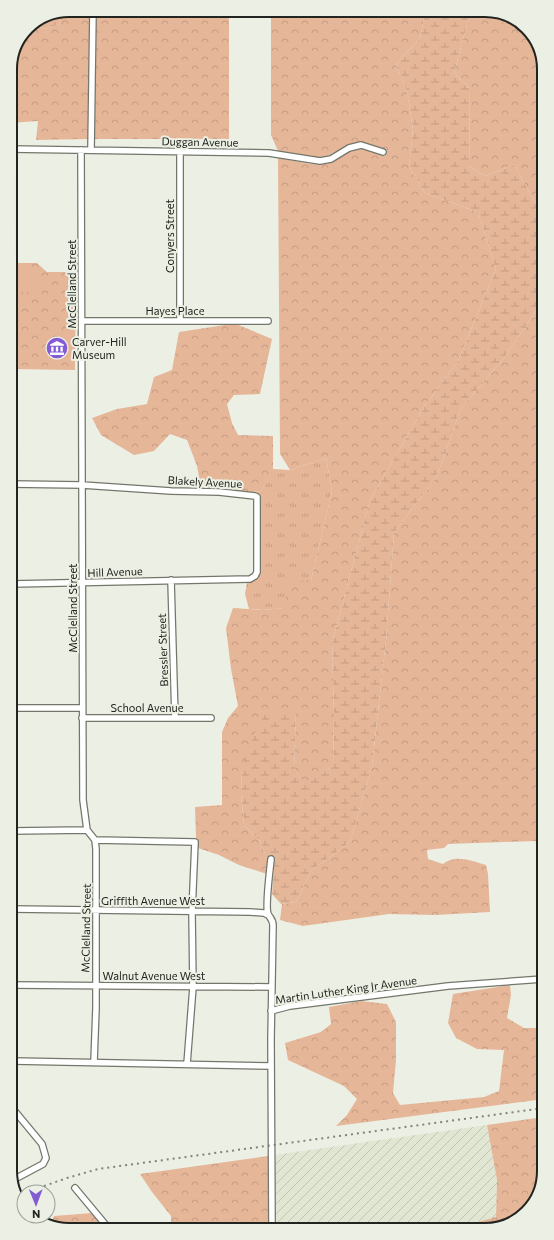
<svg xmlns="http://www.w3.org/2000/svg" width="554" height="1240" viewBox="0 0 554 1240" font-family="Commissioner,sans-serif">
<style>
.industrial{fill:url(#industrial-furrows)}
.grass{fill:url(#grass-tufts)}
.forest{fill:url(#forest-crowns)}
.wetland{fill:url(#wetland-marsh)}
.pitch{fill:#e6b699}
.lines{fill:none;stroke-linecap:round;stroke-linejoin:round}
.minor-casing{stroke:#73776b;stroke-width:8}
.minor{stroke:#fff;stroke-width:5.5}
.rail{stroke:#80837b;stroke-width:2;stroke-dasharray:2 4;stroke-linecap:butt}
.labels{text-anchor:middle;stroke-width:4;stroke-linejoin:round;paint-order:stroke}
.street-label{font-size:11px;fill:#22241f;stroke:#ecf0e4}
.poi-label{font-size:11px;fill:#22241f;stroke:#ecf0e4;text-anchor:start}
.rim{fill:none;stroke:#22241f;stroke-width:2}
</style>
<defs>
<pattern id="industrial-furrows" width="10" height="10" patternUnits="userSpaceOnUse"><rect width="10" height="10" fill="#e0e6d2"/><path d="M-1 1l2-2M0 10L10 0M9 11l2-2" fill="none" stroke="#c0c5b4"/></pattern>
<pattern id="grass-tufts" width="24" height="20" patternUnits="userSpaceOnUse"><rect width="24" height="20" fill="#e6b699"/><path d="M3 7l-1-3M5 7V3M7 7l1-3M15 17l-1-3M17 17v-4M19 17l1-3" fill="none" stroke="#c59c83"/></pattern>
<pattern id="forest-crowns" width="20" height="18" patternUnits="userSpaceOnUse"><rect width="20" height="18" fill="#e6b699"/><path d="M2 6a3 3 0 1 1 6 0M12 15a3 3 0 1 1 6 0" fill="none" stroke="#c59c83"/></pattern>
<pattern id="wetland-marsh" width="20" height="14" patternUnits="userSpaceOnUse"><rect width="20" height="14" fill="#e6b699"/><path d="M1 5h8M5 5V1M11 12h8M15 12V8" fill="none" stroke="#c59c83"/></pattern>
</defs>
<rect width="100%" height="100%" fill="#ecf0e4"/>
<!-- industrial -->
<path class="industrial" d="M487,1125L497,1180L496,1217L458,1227L275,1228L274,1155Z"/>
<!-- grass -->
<path class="grass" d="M326,458L332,491L311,580L284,608L263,610L249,609L245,594L247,582C254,582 259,578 260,572V497L257,493L252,492L261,491L273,469L290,470Z"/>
<!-- forest -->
<path class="forest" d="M69,10H90L88,139L36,140L38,121L10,123V65L27,27L32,25L46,29L60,24L59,14Z
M96,10H229V139H94Z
M271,10H426L420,38L396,64L407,92L413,129L409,167L425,193L478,212L496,269L458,361L424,407L370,500L332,643L334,716L333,766L305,786L294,768L296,713L242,770L241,794L244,825L260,841L267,859V874L239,865L219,855L198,848V838H196L195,807L222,805V732L228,718L238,706L231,669L226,628L233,608L263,610L284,608L288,582L311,580L332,491L326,458L290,470L280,454L278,158C291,160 314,166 325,164C338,162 348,148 362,149C370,149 377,155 385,156L387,150L361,142L348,145L324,158L278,151L271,135Z
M471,10H489L521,22L541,50V212L514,165L485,176L469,166L470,89L454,73Z
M541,261L543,846L535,841L448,844L444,848L427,850L428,859L443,864C455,854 472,861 486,865L488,874L490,912L435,915L389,914L303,926L280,920L282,904L296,902L311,871L350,842L372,766L386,640L394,533L437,476L461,408L504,358L538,308Z
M11,263H37L47,272H76L75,370L11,369Z
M231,324H236L272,339L260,394L234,395L227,404L232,423L238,435L273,436V470L261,491L252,492L210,488L200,482L197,466L187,440L170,434L154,451L134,455L101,435L92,418L117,409L147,404L154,377L172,370L179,332Z
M510,985L511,995L507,1018L524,1028H544V1099L336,1126L347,1115L357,1099L344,1086L288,1060L285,1043L321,1032L331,1024L329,1007L361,1001L387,1004L396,1022V1060L393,1093L400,1105L484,1097L499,1091L504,1050L477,1049L456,1038L448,1023L453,994Z
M544,1117V1171L534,1204L504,1227H458L496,1217L497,1180L487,1125Z
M268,1156L269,1228L171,1229V1216L152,1192L140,1174Z
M92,1213L106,1230H65L51,1224L54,1216Z"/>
<!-- wetland -->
<path class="wetland" d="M426,10H471L454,73L470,89L469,166L485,176L514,165L541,212V261L538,308L504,358L461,408L437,476L394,533L386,640L372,766L350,842L311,871L296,902L281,904L272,894L275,856L269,855L268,862L260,841L244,825L241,794L242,770L246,753L264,714L296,713L294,768L305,785L333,766L334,716L332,643L370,500L424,407L458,361L496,269L478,212L425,193L409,167L413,129L407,92L396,64L420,38Z
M59,14L60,24L46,29L32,25Z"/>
<!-- pitch -->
<path class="pitch" d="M13,269H38V292H14Z"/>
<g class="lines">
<!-- minor casing -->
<g class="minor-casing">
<path id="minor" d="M10,149L269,153L320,161L331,159L349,148L361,145L383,152
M81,150L83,800L87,830L95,840L96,849V1008L94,1062
M91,150L93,10
M82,321H268
M180,321V152
M11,484L82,485L171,491L219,492L255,496L257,497V572L255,576L250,579L12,584
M171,580L175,718
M12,708H82
M82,718H211
M12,831L87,830
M95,840L195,842L192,912L193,987L187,1064
M271,859C270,870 265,906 268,914C270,918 273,920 273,925L271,1039L272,1228
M12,909L250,912L264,913L268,915
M13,985L272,987
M271,1011L290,1006L448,986L543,979
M13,1061L271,1066
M13,1109L42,1144L46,1158L43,1164L13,1180
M75,1188L110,1230
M151,1229L159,1227"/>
</g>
<!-- minor -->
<use href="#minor" class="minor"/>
<!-- rail -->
<path class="rail" d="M27,1192L67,1178L98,1169L544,1108
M18,1196L24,1193"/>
</g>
<!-- icons -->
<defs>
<g id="museum-disc" transform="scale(1.15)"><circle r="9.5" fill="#825bd5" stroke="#ecf0e4"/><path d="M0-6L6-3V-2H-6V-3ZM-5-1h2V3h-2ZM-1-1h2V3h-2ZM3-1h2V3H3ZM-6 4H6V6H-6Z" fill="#fff"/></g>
</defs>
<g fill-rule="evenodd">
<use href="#museum-disc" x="57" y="348"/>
</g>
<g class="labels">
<!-- street labels -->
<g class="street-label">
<text transform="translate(200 142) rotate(1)" y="4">Duggan Avenue</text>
<text transform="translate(170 236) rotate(-90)" y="4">Conyers Street</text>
<text transform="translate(72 284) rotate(-90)" y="4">McClelland Street</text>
<text x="175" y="315">Hayes Place</text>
<text transform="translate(205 482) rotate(3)" y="4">Blakely Avenue</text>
<text transform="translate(115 572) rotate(-2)" y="4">Hill Avenue</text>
<text transform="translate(73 608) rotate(-90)" y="4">McClelland Street</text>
<text transform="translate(163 650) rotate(-92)" y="4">Bressler Street</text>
<text x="147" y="712">School Avenue</text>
<text x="153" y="905">Griffith Avenue West</text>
<text transform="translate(86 928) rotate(-89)" y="4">McClelland Street</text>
<text x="154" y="980">Walnut Avenue West</text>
<text transform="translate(346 990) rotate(-8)" y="4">Martin Luther King Jr Avenue</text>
</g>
<!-- poi labels -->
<g class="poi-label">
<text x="72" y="346">Carver-Hill<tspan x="72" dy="13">Museum</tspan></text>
</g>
</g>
<!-- crop -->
<path d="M0 0H554V1240H0ZM69 17H485A52 52 0 0 1 537 69V1171A52 52 0 0 1 485 1223H69A52 52 0 0 1 17 1171V69A52 52 0 0 1 69 17Z" fill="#ecf0e4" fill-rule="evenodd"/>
<path class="rim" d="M69 17H485A52 52 0 0 1 537 69V1171A52 52 0 0 1 485 1223H69A52 52 0 0 1 17 1171V69A52 52 0 0 1 69 17Z"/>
<!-- north arrow -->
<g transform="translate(36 1204) rotate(179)"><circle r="19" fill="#ecf0e4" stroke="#9b9e95"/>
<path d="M0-3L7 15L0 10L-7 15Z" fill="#825bd5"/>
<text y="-6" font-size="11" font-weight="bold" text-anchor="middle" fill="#22241f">N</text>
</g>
</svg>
